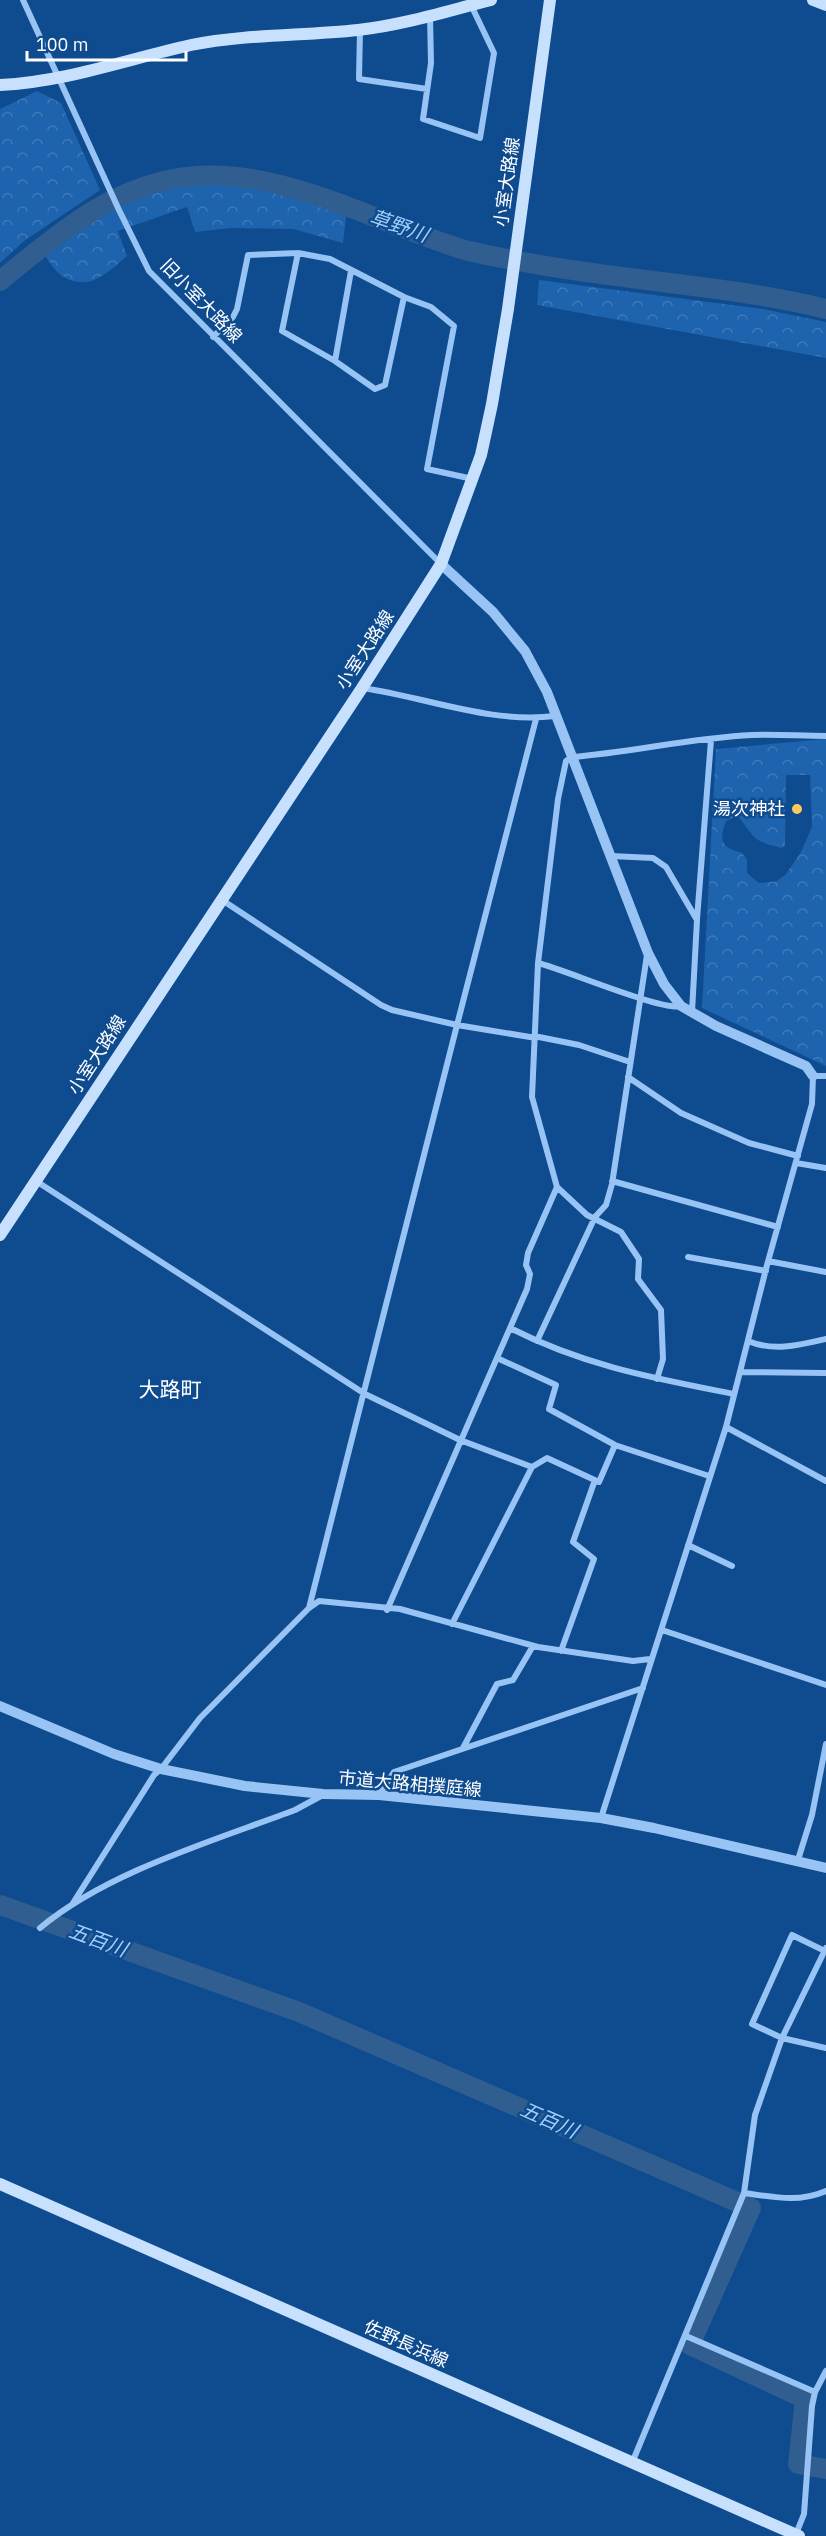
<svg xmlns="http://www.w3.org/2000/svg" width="826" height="2536" viewBox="0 0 826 2536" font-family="'IBM Plex Sans','Noto Sans JP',sans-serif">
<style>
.forest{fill:url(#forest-crowns);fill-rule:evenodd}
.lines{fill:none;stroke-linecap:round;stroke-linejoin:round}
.river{stroke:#305e90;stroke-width:20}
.minor{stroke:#97c4f4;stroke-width:6}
.tertiary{stroke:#97c4f4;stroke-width:10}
.secondary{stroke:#c6e0fd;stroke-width:12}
.poi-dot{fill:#ffc95a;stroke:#0e4b8f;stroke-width:2}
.labels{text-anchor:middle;stroke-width:5;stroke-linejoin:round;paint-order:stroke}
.street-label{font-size:18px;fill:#fff;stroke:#0e4b8f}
.poi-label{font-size:18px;fill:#fff;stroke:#0e4b8f;text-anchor:end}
.water-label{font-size:20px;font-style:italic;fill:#a3cefb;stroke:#0e4b8f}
.quarter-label{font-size:21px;fill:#fff;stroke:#0e4b8f}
</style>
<defs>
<pattern id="forest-crowns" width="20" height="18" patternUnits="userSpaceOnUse" patternTransform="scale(1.5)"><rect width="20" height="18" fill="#1d63ad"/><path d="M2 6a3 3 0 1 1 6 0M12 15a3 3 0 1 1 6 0" fill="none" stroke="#3f7ab9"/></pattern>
</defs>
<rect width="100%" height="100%" fill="#0e4b8f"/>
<!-- forest -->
<path class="forest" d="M37,91L61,103L100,190L24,241L0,263V109Z
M199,181L263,188L347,209L343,243L293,229L231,228L195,232L187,207L118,231L127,256C108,272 90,292 64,277C55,273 48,259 42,251L134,197Z
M539,280L763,309L826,322V358L537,305Z
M826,739V1066L702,1008L716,749ZM786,775H810L812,827L801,852L786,874L777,881L759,883L747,873V860L742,853C722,847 718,842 726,821L737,816C743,821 745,826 750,832C757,843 770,845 782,848L785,846Z"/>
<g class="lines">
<!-- river -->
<path class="river" d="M0,281C53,238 104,192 173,179C272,160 373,223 465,250C480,254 497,257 513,260C617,281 724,284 826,309
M0,1905L299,2012L751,2208L690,2345L805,2399L798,2464L826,2469"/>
<!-- minor -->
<path class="minor" d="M23,0L119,210L149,271L441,564
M430,16L431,63L423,119L480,138L494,53L471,5
M360,30L359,79L427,89
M298,253L282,331L335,361L375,389L385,385L404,297
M213,337L233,317L237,309L248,255L298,253L330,259L404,297L431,307L454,326L427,469L473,479
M335,361L351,271
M362,688C426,697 490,724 555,716
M611,856L653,858L666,867L697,920L692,1012
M222,900L381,1005L392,1010L457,1025L536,719
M697,919L711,740
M538,963C566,970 661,1011 681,1006
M534,1036L579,1045L630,1062
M628,1077L681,1113L749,1143L798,1156
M796,1163L826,1168
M36,1181L365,1394L460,1440L532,1467
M612,1181L778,1227
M688,1257L766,1271
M768,1261L826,1272
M510,1328C585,1366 653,1378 734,1394
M537,1341L595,1217L606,1205L612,1184L647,955
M748,1341C774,1352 800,1345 826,1339
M497,1358L556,1385L549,1409L615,1445
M740,1372L826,1373
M657,1379L663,1359L661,1310L638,1279L639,1259L621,1232L587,1215L557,1187L532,1097L538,963L558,799L566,761L572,757C632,752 691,738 752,735C776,734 801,736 826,736
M726,1427L826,1481
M688,1545L732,1566
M309,1608L457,1025L536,1038
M387,1610L527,1289L530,1274L526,1265L528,1253L557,1187
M452,1624L532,1467L547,1458L599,1482L615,1445L709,1476
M662,1630L826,1685
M561,1651L594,1559L573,1542L595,1480
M463,1748L497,1684L513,1680L533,1646
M379,1795L394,1772L643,1688
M601,1818L726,1427L767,1265L812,1104L813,1076H826
M797,1863L812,1815L826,1744
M73,1903L154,1775L161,1769L200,1718L309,1608L319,1601L400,1609L538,1647L633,1661L650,1659
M40,1928C107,1872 213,1841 295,1810L321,1796
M825,1951L792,1935L752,2024L782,2038L826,2048
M744,2193C773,2197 799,2203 826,2191
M686,2336L815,2392
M632,2463L744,2193L755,2115L782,2038L826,1948
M796,2534L804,2514L812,2406L815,2392L826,2371"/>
<!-- tertiary -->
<path class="tertiary" d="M441,564L493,612L525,651L547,692L648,953L664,984L681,1006L716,1026L806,1066L813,1076
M0,1706L114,1754L161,1769L245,1786L323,1794L379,1795L601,1818L654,1828L826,1868"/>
<!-- secondary -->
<path class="secondary" d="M813,0L826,5
M0,85C65,82 128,59 191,45C246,34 302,36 358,30C403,25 447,11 491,0
M0,1235L362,688L441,564L481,455L492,404L508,309L550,0
M0,2184L799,2536"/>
</g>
<!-- markers -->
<circle class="poi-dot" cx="797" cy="809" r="6"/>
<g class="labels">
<!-- street labels -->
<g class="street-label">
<text transform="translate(507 182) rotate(-82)" y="6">小室大路線</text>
<text transform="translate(201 301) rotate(46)" y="6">旧小室大路線</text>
<text transform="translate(365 650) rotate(-57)" y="6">小室大路線</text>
<text transform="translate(97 1055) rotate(-57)" y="6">小室大路線</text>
<text transform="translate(410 1784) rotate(5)" y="6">市道大路相撲庭線</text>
<text transform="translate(406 2344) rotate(24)" y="6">佐野長浜線</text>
</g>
<!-- poi labels -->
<g class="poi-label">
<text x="785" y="815">湯次神社</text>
</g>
<!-- water labels -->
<g class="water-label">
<text transform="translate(399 226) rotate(19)" y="7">草野川</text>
<text transform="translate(98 1940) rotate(20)" y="7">五百川</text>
<text transform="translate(549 2120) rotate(24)" y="7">五百川</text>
</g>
<!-- quarter labels -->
<g class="quarter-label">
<text x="170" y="1397">大路町</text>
</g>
</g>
<!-- scale -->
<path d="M27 51v9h159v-9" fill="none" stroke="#ffffff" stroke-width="3"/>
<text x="36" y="51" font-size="18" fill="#ffffff" stroke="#0e4b8f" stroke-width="4.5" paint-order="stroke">100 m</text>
</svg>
